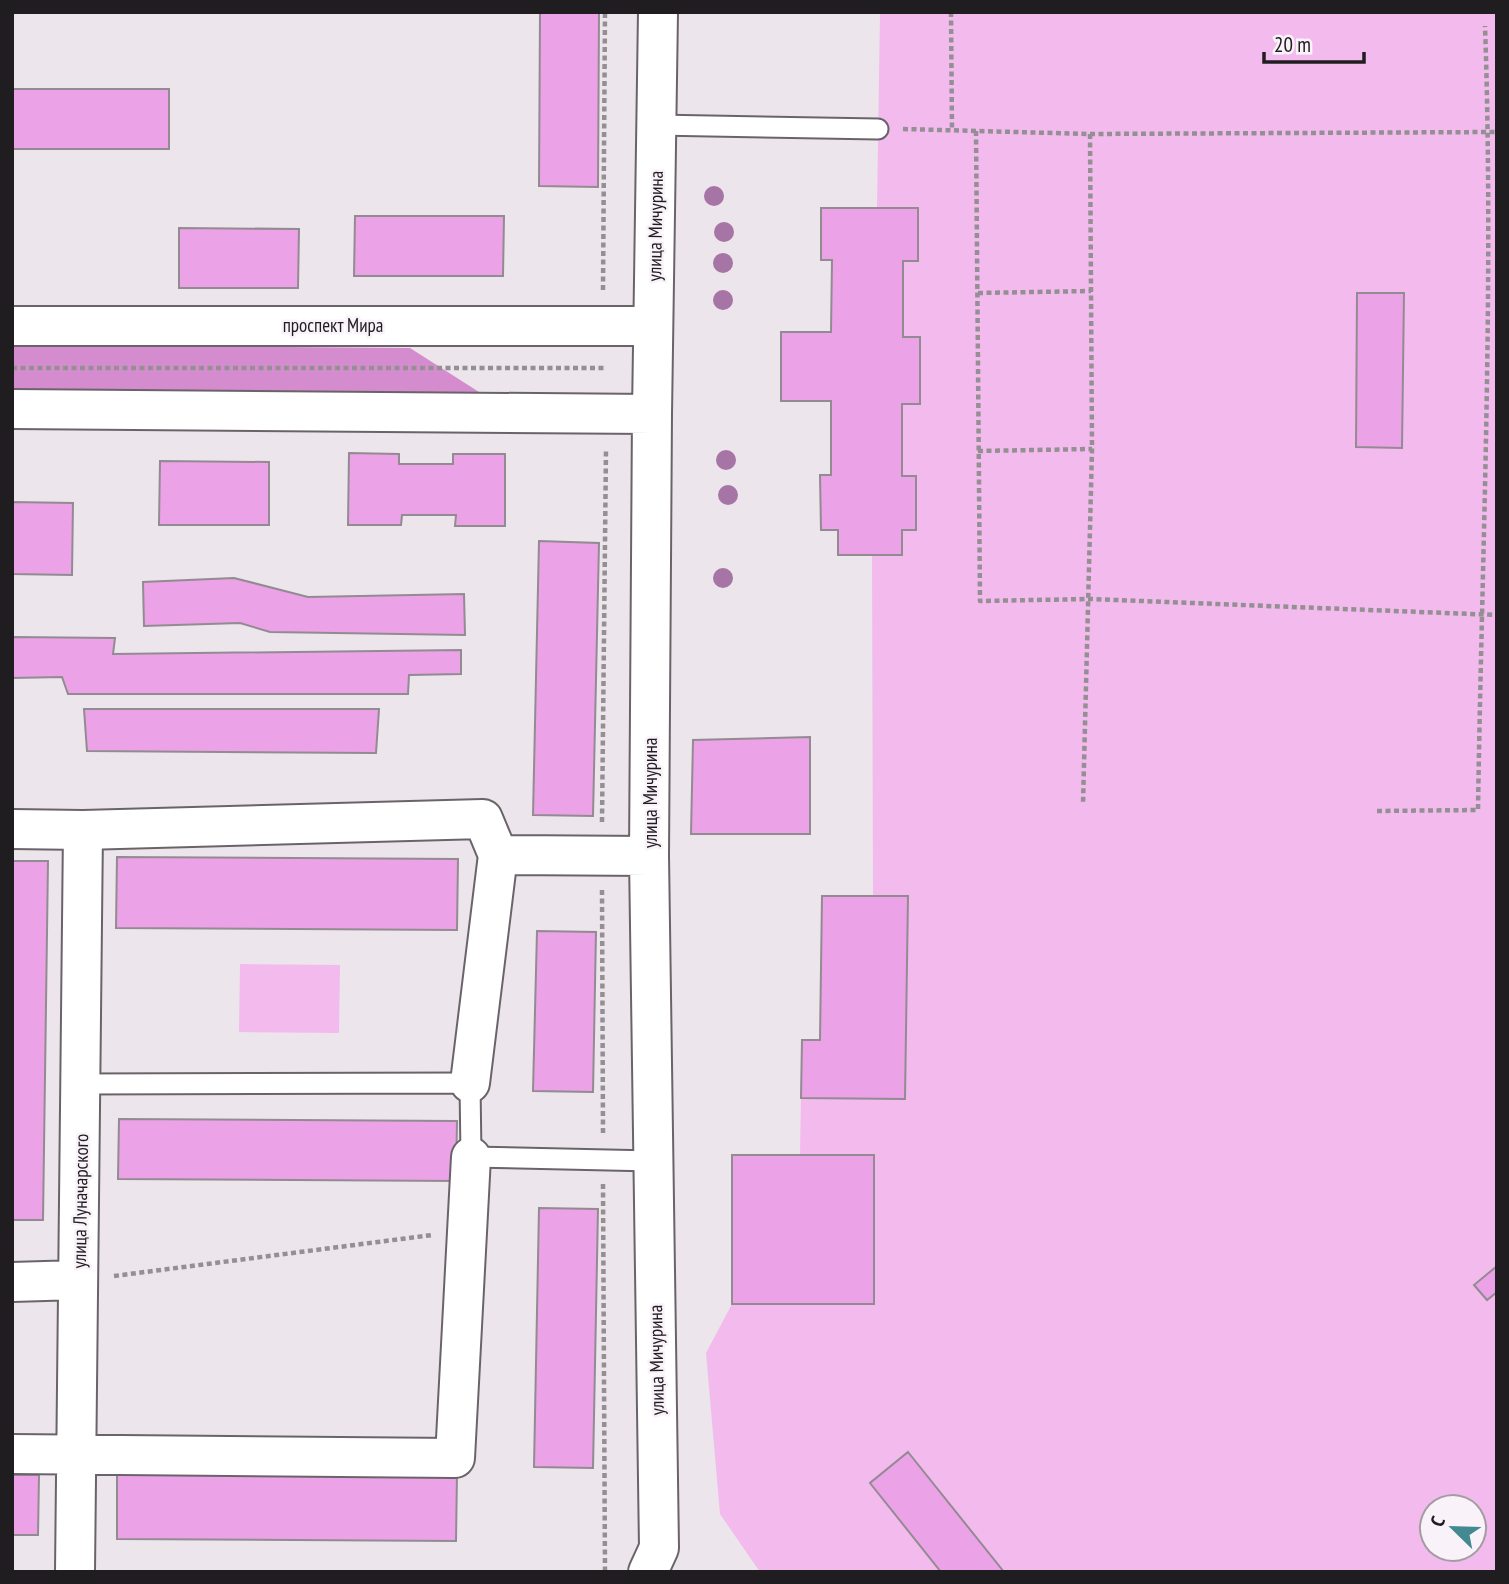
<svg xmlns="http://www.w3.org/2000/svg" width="1509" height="1584" viewBox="0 0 1509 1584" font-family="'PT Sans Narrow',sans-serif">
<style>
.green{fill:#f3baee;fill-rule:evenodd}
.forest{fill:#d48ccf}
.building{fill:#eca2e7;stroke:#928b91;stroke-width:2}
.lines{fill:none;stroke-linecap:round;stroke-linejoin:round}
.lane-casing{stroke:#6a646a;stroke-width:23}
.street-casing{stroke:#6a646a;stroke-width:42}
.path{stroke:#948f93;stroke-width:4.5;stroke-dasharray:5 3.5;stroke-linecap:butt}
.lane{stroke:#fff;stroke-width:19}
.street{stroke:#fff;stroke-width:38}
.tree{fill:#a674a5}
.labels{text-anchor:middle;stroke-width:5;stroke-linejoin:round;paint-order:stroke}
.street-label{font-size:19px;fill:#201d20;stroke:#f9f2f9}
</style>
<rect width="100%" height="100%" fill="#ece5eb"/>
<!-- green -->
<path class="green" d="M880,12H1497V1572H760L720,1514L706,1353L732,1304V1155L800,1154L802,1040L820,1039L822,896H873L872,555H902V530L916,529V476H902L903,261L918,260V208H877ZM1432,1507H1474V1549H1432Z
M240,964L340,965L339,1033L239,1032Z"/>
<!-- forest -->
<path class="forest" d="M12,345L410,348L490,399L12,396Z"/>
<!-- building -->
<path class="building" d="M540,12H599L598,187L539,186Z
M12,89H169V149H12Z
M821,208H918V261H903V337H920V404H902V476H916V530H902V555H838V530H821L820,475H831V401H781V332H831L832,260H821Z
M355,216H504L503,276H354Z
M179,228L299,229L298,288H179Z
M1357,293H1404L1402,448L1356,447Z
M349,453L399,454V464H453V454H505V526H455L456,515H402L401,525H348Z
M160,461L269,462V525H159Z
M12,502L73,503L72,575L12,574Z
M539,541L599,543L593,816L533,815Z
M234,578L308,597L464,594L465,635L270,632L240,623L144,626L143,582Z
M12,637L115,638L113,654L461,650V674L409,675L408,694H68L62,677L12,678Z
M84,709H379L376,753L87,751Z
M810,737V834H691L693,740Z
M117,857L458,859L457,930L116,928Z
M12,861H48L43,1220H12Z
M822,896H908L905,1099L801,1098L802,1040H820Z
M537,931L596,932L593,1092L533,1091Z
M119,1119L457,1121L456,1181L118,1179Z
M732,1155H874V1304H732Z
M539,1208L598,1209L593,1468L534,1467Z
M1497,1266V1292L1487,1300L1474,1285Z
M908,1452L1004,1572H941L870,1483Z
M117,1472L457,1474L456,1541L117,1539Z
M12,1475H39L38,1535H12Z"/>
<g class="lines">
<!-- lane casing -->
<g class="lane-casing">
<path id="lane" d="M656,125L878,129
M81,1084L470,1083L471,1157L653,1161"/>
</g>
<!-- street casing -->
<g class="street-casing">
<path id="street" d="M12,326H653
M12,409L652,414
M12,829L83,830L483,819L498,855L649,856
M470,1083L498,855
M12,1282L78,1280
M12,1454L455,1458L471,1157
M75,1572L83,830
M648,1572L659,1548L649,856L652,414L658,12"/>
</g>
<!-- path -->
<path class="path" d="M951,12L952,131
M903,129L1090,134L1092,449L1083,804
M976,131L980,601L1090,599L1497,615
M1090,134L1497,132
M603,290L605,12
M978,293L1091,291
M12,368H604
M978,451L1092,449
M1377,811L1478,810C1482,549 1494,287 1485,26
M602,822L606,449
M602,890L603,1133
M603,1184L605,1572
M114,1276L432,1235"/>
<!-- lane -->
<use href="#lane" class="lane"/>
<!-- street -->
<use href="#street" class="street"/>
</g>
<!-- trees -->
<g class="tree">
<circle cx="714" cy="196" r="10"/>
<circle cx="724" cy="232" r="10"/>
<circle cx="723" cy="263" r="10"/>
<circle cx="723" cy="300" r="10"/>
<circle cx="726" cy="460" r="10"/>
<circle cx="728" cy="495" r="10"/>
<circle cx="723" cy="578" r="10"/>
</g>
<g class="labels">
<!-- street labels -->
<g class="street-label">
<text transform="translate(655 226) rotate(-89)" y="7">улица Мичурина</text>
<text x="333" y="332">проспект Мира</text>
<text transform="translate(650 793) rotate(-90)" y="7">улица Мичурина</text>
<text transform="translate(80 1201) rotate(-89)" y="7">улица Луначарского</text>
<text transform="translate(656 1360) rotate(-91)" y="7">улица Мичурина</text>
</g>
</g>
<!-- border -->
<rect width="1509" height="1584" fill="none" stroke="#201d20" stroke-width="28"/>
<!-- north arrow -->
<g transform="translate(1453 1528) rotate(293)"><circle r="33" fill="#f9f2f9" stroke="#a29da2" stroke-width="2"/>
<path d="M0-5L12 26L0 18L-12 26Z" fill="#428992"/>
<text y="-10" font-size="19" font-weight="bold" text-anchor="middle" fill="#201d20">С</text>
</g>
<!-- scale -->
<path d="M1264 52v10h100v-10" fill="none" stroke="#201d20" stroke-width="3.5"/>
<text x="1274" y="52" font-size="21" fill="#201d20" stroke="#f9f2f9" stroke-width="5" paint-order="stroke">20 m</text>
</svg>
